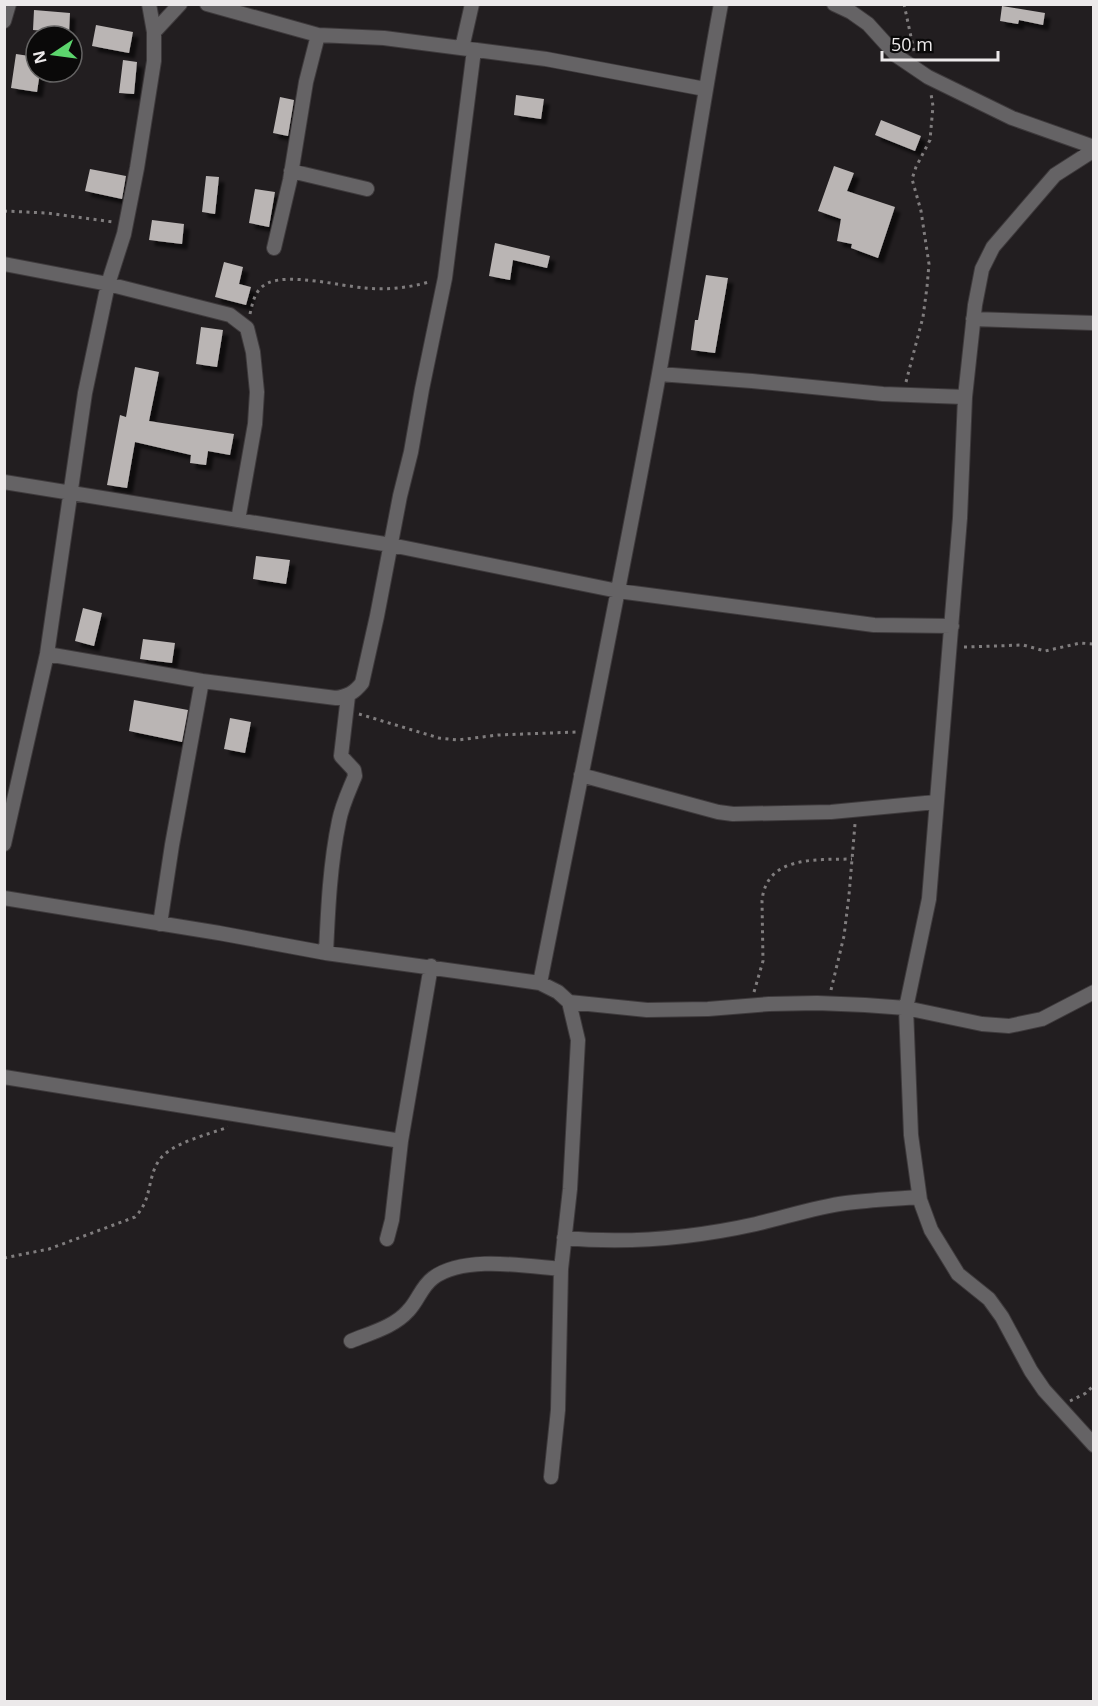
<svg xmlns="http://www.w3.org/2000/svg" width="1098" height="1706" viewBox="0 0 1098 1706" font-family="'Open Sans',sans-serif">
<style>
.building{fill:#bab5b4;filter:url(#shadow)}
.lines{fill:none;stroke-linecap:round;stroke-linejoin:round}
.street-casing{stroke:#3e3a3c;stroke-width:16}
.path{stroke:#807d7e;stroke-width:3;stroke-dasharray:3 4.5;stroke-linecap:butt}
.street{stroke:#656365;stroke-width:14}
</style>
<defs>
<filter id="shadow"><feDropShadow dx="5.5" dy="5.5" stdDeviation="1.5" flood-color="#0009"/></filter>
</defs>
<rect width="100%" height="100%" fill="#221e20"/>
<!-- building -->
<path class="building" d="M1002,6L1045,13L1043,25L1019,20L1018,24L1000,21Z
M34,10L70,13L69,33L33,30Z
M96,25L133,32L129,53L92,46Z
M16,54L36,57V72H40L37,92L11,88Z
M123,60L137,62L134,94L119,93Z
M516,95L544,99L541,119L514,115Z
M280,97L294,100L288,136L273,133Z
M881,120L921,136L915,151L875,135Z
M834,166L854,173L847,191L895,207L878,258L851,248L852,244L837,241L841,219L818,211Z
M90,169L126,176L122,199L85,191Z
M206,176L219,177L215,214L202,212Z
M255,189L275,192L269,227L249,223Z
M152,220L184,224L182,244L149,240Z
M495,243L550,256L547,268L513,260L510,280L489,276Z
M224,262L243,267L239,284L251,287L246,305L215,297Z
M706,275L728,278L715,353L691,350L695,320H698Z
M201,327L223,330L217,367L196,364Z
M135,367L159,372L149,421L234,434L230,455L208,451L206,465L190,463L191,455L135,442L127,488L107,485L120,415L126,417Z
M256,556L290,560L286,584L253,579Z
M83,608L102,613L94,646L75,641Z
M143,639L175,643L172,663L140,659Z
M134,700L188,710L182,742L129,731Z
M230,718L251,722L245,753L224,749Z"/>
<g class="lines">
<!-- street casing -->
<g class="street-casing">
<path id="street" d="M207,4L318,35L384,38L546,59L705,89
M834,4L851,12L868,24L897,56L928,77L1012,118L1094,147
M4,21L9,4
M154,32L180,4
M462,48L472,4
M1094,150L1055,175L993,247L982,269L975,305L965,397L960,518L929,899L906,1008L911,1135L920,1200L931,1230L958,1274L989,1299L1002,1317L1031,1371L1044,1390L1094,1445
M291,171L367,189
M274,248L290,180L306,82L318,35
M4,264L108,284L230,315L247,328L253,352L257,392L255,424L238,520
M973,319L1094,323
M659,374L752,381L883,394L965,397
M4,482L391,545L618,591L874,625L952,626
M47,654L202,681L336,698C348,696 354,693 362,683L377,616L400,496L411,452L422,389L445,278L474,50
M581,775L718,812L733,814L831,812L936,802
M4,844L47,654L85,393L108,284L124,234L137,168L154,61V32L149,4
M4,898L219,933L326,953L540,983L558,992L569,1002L578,1040L570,1189L561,1269L558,1410L551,1477
M160,924L172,845L202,681
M326,953C328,909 330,864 339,821C342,805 349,791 355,776L354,770L341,756L348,696
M540,983C580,780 622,578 659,374C681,251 698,127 721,4
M569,1002L647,1010L708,1009L769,1004L817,1003L865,1005L906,1008L982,1024L1009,1026L1042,1019L1094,992
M4,1077L401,1141
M564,1238C628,1244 693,1238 756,1224C786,1217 816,1207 846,1203C870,1200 895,1199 919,1197
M387,1239L392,1220L401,1141L431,966
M351,1341C370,1333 394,1327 408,1311C418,1301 421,1287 433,1278C464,1255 525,1266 561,1269"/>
</g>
<!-- path -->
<path class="path" d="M904,4L914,51
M4,211L47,213L113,222
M250,314C253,301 255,289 268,283C289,273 341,286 365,288C386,290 408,288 429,282
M906,382L923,317L927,287L929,264L927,251L921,211L912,179L916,167L930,140L933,106L931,94
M964,647L1023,645L1045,651L1080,643L1094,644
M359,714L439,738L458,740L498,735L576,732
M831,990L844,936L849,895L855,824
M754,992L763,961L762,901C766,855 817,860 852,859
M4,1258L49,1249L135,1217C152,1200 147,1180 158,1162C169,1143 208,1135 228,1127
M1070,1401L1086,1393L1094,1385"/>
<!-- street -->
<use href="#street" class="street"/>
</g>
<!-- border -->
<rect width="1098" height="1706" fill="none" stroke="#ece9ea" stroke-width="12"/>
<!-- north arrow -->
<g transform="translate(54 54) rotate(257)"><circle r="28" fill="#0a0909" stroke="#646363" stroke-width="1.5"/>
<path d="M0-4.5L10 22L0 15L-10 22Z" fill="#5cd56d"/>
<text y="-9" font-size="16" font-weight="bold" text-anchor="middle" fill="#ece9ea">N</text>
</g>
<!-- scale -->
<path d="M882 51v9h116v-9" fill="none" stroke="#ece9ea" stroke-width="3"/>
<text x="891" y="51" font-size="18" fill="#ece9ea" stroke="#0a0909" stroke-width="4.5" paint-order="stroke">50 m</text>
</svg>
